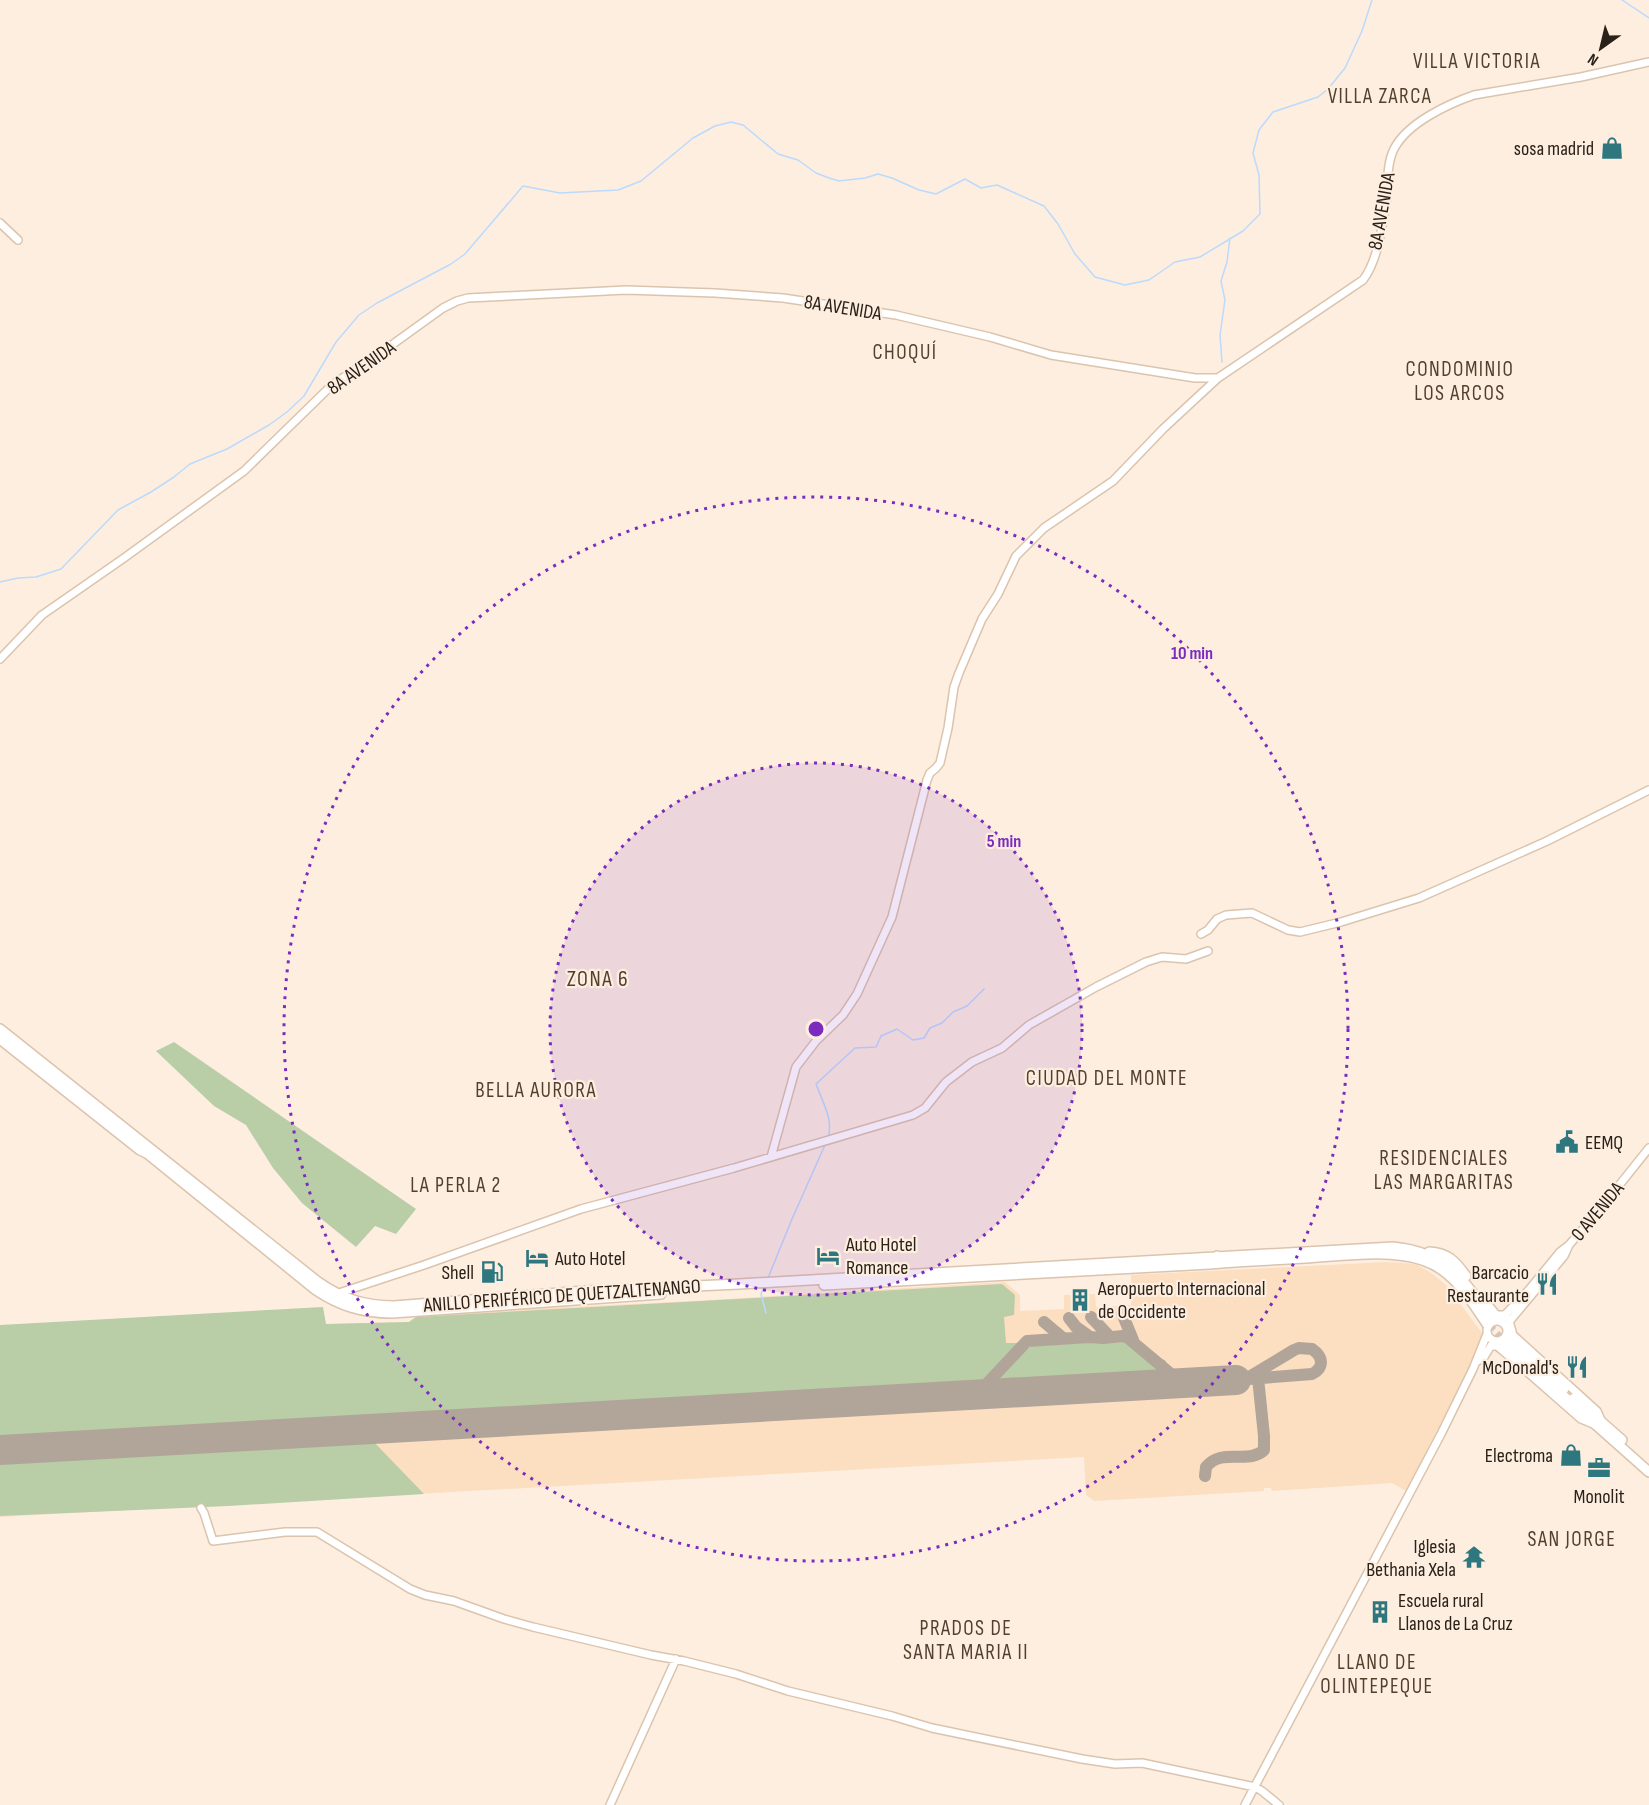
<svg xmlns="http://www.w3.org/2000/svg" width="1649" height="1805" viewBox="0 0 1649 1805" font-family="'Sofia Sans Condensed',sans-serif">
<style>
.built{fill:#fcdec1}
.green{fill:#b9cda7}
.lines{fill:none;stroke-linecap:round;stroke-linejoin:round}
.stream{stroke:#bbdafd;stroke-width:1.5}
.taxiway{stroke:#b1a498;stroke-width:12}
.runway{stroke:#b1a498;stroke-width:30}
.highway-tunnel{stroke:#d3c5b8;stroke-width:9;stroke-dasharray:9 4.5;stroke-linecap:butt}
.secondary-casing{stroke:#dbc4ad;stroke-width:10}
.highway-casing{stroke:#dbc4ad;stroke-width:12}
.secondary{stroke:#fff;stroke-width:7}
.highway{stroke:#fff;stroke-width:9}
.ring{fill:none;stroke:#7b2cbf;stroke-width:3;stroke-dasharray:3 6}
.labels{text-anchor:middle;stroke-width:4.5;stroke-linejoin:round;paint-order:stroke}
.poi-label{font-size:20px;fill:#2a2119;stroke:#fdeee0;text-anchor:end}
.street-label{font-size:20px;fill:#2a2119;stroke:#fdeee0}
.neighbourhood-label{font-size:21px;letter-spacing:1.5px;fill:#523f2c;stroke:#fdeee0}
.quarter-label{font-size:22px;letter-spacing:1.5px;fill:#523f2c;stroke:#fdeee0}
.centre{fill:#7b2cbf;stroke:#fdeee0;stroke-width:3}
.ring-label{font-size:18px;text-anchor:middle;font-weight:bold;fill:#7b2cbf;stroke:#fdeee0;stroke-width:4.5;stroke-linejoin:round;paint-order:stroke}
</style>
<rect width="100%" height="100%" fill="#fdeee0"/>
<!-- built -->
<path class="built" d="M1387,1262L1416,1264L1433,1274L1447,1286L1485,1337L1406,1491L1392,1483L1272,1491L1271,1488H1264V1491L1094,1501L1086,1495L1084,1457L0,1517V1325L326,1324L409,1322L416,1317L485,1311L693,1301L1005,1282L1020,1295V1311L1064,1309V1295L1095,1294L1096,1307L1131,1305V1275Z"/>
<!-- green -->
<path class="green" d="M174,1042L416,1209L396,1234L375,1226L356,1247L302,1203L273,1168L246,1125L214,1106L156,1051Z
M1002,1284L1015,1295L1014,1315L1004,1317L1006,1343H1018L985,1382L979,1386L969,1388L0,1442V1325L323,1307L326,1324L409,1322L416,1317Z
M1121,1341L1132,1346L1155,1366L1157,1371L1155,1376L1151,1378L1007,1386L1000,1380C1004,1368 1020,1351 1032,1346Z
M369,1437L424,1494L228,1506L0,1516V1457Z"/>
<g class="lines">
<!-- stream -->
<path class="stream" d="M1622,0L1649,18
M1222,362L1220,335L1225,300L1221,281L1227,262L1230,238
M0,582L18,578L36,577L61,569L118,510L151,492L174,477L190,464L227,449L269,425L287,412L304,396L336,342L359,315L377,303L451,264L465,254L523,186L560,193L618,190L641,181L693,138L715,126L731,122L743,125L778,154L798,160L816,173L829,178L839,181L865,178L878,174L892,178L919,190L936,194L965,179L981,188L997,185L1044,206L1058,224L1075,254L1095,277L1125,285L1149,280L1175,262L1200,257L1243,231L1260,214L1259,175L1253,153L1259,130L1273,112L1318,97L1328,89L1345,68L1362,31L1372,0
M828,1138C834,1120 822,1101 816,1084L855,1048L876,1047L881,1036L897,1029L913,1040L924,1038L930,1028L942,1023L953,1012L967,1006L984,989
M768,1278L792,1219L825,1145
M764,1286L761,1294L766,1313"/>
<!-- taxiway -->
<path class="taxiway" d="M1122,1313L1133,1340
M1091,1317L1110,1337
M1069,1318L1076,1327L1090,1337
M1044,1322L1063,1338
M995,1376L993,1383C995,1391 1002,1392 1010,1392
M1236,1380L1312,1374C1324,1368 1324,1357 1312,1349L1299,1348L1294,1350L1246,1379
M1150,1385C1157,1381 1162,1379 1164,1371L1161,1365
M957,1396L971,1394L982,1389L1027,1341L1090,1337L1103,1338L1123,1336L1128,1338L1177,1379L1190,1382
M1205,1476L1206,1467C1222,1447 1249,1465 1264,1450V1436L1258,1378"/>
<!-- runway -->
<path class="runway" d="M0,1450L1236,1380"/>
<!-- highway-tunnel -->
<path class="highway-tunnel" d="M1487,1324L1505,1344"/>
<!-- secondary casing -->
<g class="secondary-casing">
<path id="secondary" d="M0,223L18,240
M0,659L42,615L124,558L244,471L332,385L375,357L443,308L457,301L468,298L626,290L715,293L783,298L896,315L990,337L1051,355L1195,378H1218L1363,280C1373,267 1378,248 1381,232C1383,220 1386,208 1387,195C1388,180 1387,163 1394,149C1407,123 1448,104 1474,95L1581,77L1649,62
M1201,934L1208,930L1217,919L1226,915L1252,913L1288,930L1300,932L1341,922L1419,898L1547,841L1649,790
M771,1157L796,1067L816,1041L843,1015L857,994L892,917L927,780L930,773L936,768L940,763L948,728L954,687L959,673L982,619L998,594L1016,556L1044,528L1113,481L1163,429L1218,378
M336,1294L424,1265L581,1209L734,1168L913,1115L925,1108L946,1082L972,1062L1002,1048L1029,1025L1096,987L1146,962L1162,957L1186,959L1208,951
M1487 1331a10 10 0 1 1 20 0a10 10 0 1 1-20 0Z
M1499,1321L1528,1291L1560,1252L1569,1245L1597,1213L1649,1148
M1509,1321L1513,1335L1597,1411L1601,1420
M1508,1323L1564,1256L1569,1245
M1491,1346H1497L1502,1350L1581,1419L1593,1424
M1476,1362L1484,1357L1492,1344
M201,1508L204,1513L213,1541L285,1532H317L410,1589L425,1595L454,1601L504,1619L533,1627L651,1655L684,1661L736,1674L788,1691L892,1716L932,1728L1082,1759L1115,1764L1142,1763L1255,1787L1262,1791L1279,1805
M610,1805L676,1659
M1245,1805L1441,1434L1473,1369L1487,1334"/>
</g>
<!-- highway casing -->
<g class="highway-casing">
<path id="highway" d="M0,1029L318,1282C342,1299 365,1306 394,1306L585,1291L739,1284L1393,1247C1445,1252 1465,1279 1491,1320
M0,1039L140,1150L148,1154L316,1290C340,1306 363,1313 392,1313L661,1294
M1429,1252C1448,1253 1455,1261 1466,1276
M1210,1264C1242,1261 1274,1260 1306,1258C1343,1256 1399,1247 1432,1264C1457,1276 1472,1302 1487,1324
M824,1285L1210,1264L1217,1256
M1488,1306L1496,1316H1505
M1509,1340L1564,1389
M1505,1344L1649,1472
M1574,1398L1622,1440"/>
</g>
<!-- secondary -->
<use href="#secondary" class="secondary"/>
<!-- highway -->
<use href="#highway" class="highway"/>
</g>
<!-- distance rings -->
<circle cx="816" cy="1029" r="266" fill="#7b2cbf" fill-opacity=".12"/>
<g class="ring">
<circle cx="816" cy="1029" r="266"/>
<circle cx="816" cy="1029" r="532"/>
</g>
<!-- icons -->
<defs>
<g id="shop-bare" transform="scale(1.8)"><path d="M-5-2.5h2.3a2.7 3.5 0 0 1 5.4 0H5L5.5 6h-11ZM-1.5-2.5h3a1.5 2.3 0 0 0-3 0Z" fill="#2f777f" stroke="#fdeee0" stroke-width="2.5" paint-order="stroke"/></g>
<g id="civic-bare" transform="scale(1.8)"><path d="M-.6-6.5H3V-4.5H.6V-3L4-1V1h2V6H-6V1h2V-1L-.6-3ZM-1.2 2.5V6h2.4V2.5Z" fill="#2f777f" stroke="#fdeee0" stroke-width="2.5" paint-order="stroke"/></g>
<g id="hotel-bare" transform="scale(1.8)"><path d="M-6-4.5h1.5V1H6V5H4.5V3h-9V5H-6ZM-4 0a1.8 1.8 0 1 1 3.6 0ZM.5 0V-2.5h3Q6-2.5 6 0Z" fill="#2f777f" stroke="#fdeee0" stroke-width="2.5" paint-order="stroke"/></g>
<g id="fuel-bare" transform="scale(1.8)"><path d="M-5.5-6h7V0h2V4h1.3V-2.5L3-4.5l.8-.8L6-3V5H2.5V1h-1V6h-7ZM-4.2-4.7v3.2H.2V-4.7Z" fill="#2f777f" stroke="#fdeee0" stroke-width="2.5" paint-order="stroke"/></g>
<g id="restaurant-bare" transform="scale(1.8)"><path d="M-5-6h1v4h1v-4h1v4h1v-4h1v5L-1.5 .5V6h-2V.5L-5-1ZM5-6V6H3V1.5H1.5Q1.5-4 5-6Z" fill="#2f777f" stroke="#fdeee0" stroke-width="2.5" paint-order="stroke"/></g>
<g id="building-bare" transform="scale(1.8)"><path d="M-4-6H4V6H1V3H-1V6H-4ZM-2.5-4.3h1.7v1.8h-1.7ZM.8-4.3h1.7v1.8H.8ZM-2.5-1h1.7V.8h-1.7ZM.8-1h1.7V.8H.8Z" fill="#2f777f" stroke="#fdeee0" stroke-width="2.5" paint-order="stroke"/></g>
<g id="office-bare" transform="scale(1.8)"><path d="M-6-3h4V-5.5h4V-3h4V5H-6ZM-1-4.5V-3h2v-1.5ZM-6 0V1H6V0Z" fill="#2f777f" stroke="#fdeee0" stroke-width="2.5" paint-order="stroke"/></g>
<g id="temple-bare" transform="scale(1.8)"><path d="M0-6L5-2H3V0L6.5 2.5H4V6H1.5V3h-3V6H-4V2.5H-6.5L-3 0V-2H-5Z" fill="#2f777f" stroke="#fdeee0" stroke-width="2.5" paint-order="stroke"/></g>
</defs>
<g fill-rule="evenodd">
<use href="#shop-bare" x="1612" y="148"/>
<use href="#civic-bare" x="1567" y="1142"/>
<use href="#hotel-bare" x="828" y="1256"/>
<use href="#hotel-bare" x="537" y="1258"/>
<use href="#fuel-bare" x="492" y="1272"/>
<use href="#restaurant-bare" x="1547" y="1284"/>
<use href="#building-bare" x="1080" y="1300"/>
<use href="#restaurant-bare" x="1577" y="1367"/>
<use href="#shop-bare" x="1571" y="1455"/>
<use href="#office-bare" x="1599" y="1468"/>
<use href="#temple-bare" x="1474" y="1557"/>
<use href="#building-bare" x="1380" y="1612"/>
</g>
<g class="labels">
<!-- poi labels -->
<g class="poi-label">
<text x="1594" y="155">sosa madrid</text>
<text x="1585" y="1149" text-anchor="start">EEMQ</text>
<text x="846" y="1251" text-anchor="start">Auto Hotel<tspan x="846" dy="23">Romance</tspan></text>
<text x="555" y="1265" text-anchor="start">Auto Hotel</text>
<text x="474" y="1279">Shell</text>
<text x="1529" y="1279">Barcacio<tspan x="1529" dy="23">Restaurante</tspan></text>
<text x="1098" y="1295" text-anchor="start">Aeropuerto Internacional<tspan x="1098" dy="23">de Occidente</tspan></text>
<text x="1559" y="1374">McDonald's</text>
<text x="1553" y="1462">Electroma</text>
<text x="1599" y="1503" text-anchor="middle">Monolit</text>
<text x="1456" y="1553">Iglesia<tspan x="1456" dy="23">Bethania Xela</tspan></text>
<text x="1398" y="1607" text-anchor="start">Escuela rural<tspan x="1398" dy="23">Llanos de La Cruz</tspan></text>
</g>
<!-- street labels -->
<g class="street-label">
<text transform="translate(1381 211) rotate(-80)" y="7">8A AVENIDA</text>
<text transform="translate(843 307) rotate(9)" y="7">8A AVENIDA</text>
<text transform="translate(361 367) rotate(-35)" y="7">8A AVENIDA</text>
<text transform="translate(1597 1211) rotate(-50)" y="7">0 AVENIDA</text>
<text transform="translate(562 1295) rotate(-4)" y="7">ANILLO PERIFÉRICO DE QUETZALTENANGO</text>
</g>
<!-- neighbourhood labels -->
<g class="neighbourhood-label">
<text x="1477" y="68">VILLA VICTORIA</text>
<text x="1380" y="103">VILLA ZARCA</text>
<text x="905" y="359">CHOQUÍ</text>
<text x="1460" y="376">CONDOMINIO<tspan x="1460" dy="24">LOS ARCOS</tspan></text>
<text x="1107" y="1085">CIUDAD DEL MONTE</text>
<text x="536" y="1097">BELLA AURORA</text>
<text x="1444" y="1165">RESIDENCIALES<tspan x="1444" dy="24">LAS MARGARITAS</tspan></text>
<text x="456" y="1192">LA PERLA 2</text>
<text x="1572" y="1546">SAN JORGE</text>
<text x="966" y="1635">PRADOS DE<tspan x="966" dy="24">SANTA MARIA II</tspan></text>
<text x="1377" y="1669">LLANO DE<tspan x="1377" dy="24">OLINTEPEQUE</tspan></text>
</g>
<!-- quarter labels -->
<g class="quarter-label">
<text x="598" y="986">ZONA 6</text>
</g>
</g>
<circle cx="816" cy="1029" r="9" class="centre"/>
<g class="ring-label">
<text x="1192" y="659">10 min</text>
<text x="1004" y="847">5 min</text>
</g>
<!-- north arrow -->
<g transform="translate(1601 48) rotate(214)" stroke="#fdeee0" stroke-width="4.5" paint-order="stroke">
<path d="M0-4.5L10 22L0 15L-10 22Z" fill="#2a2119"/>
<text y="-9" font-size="16" font-weight="bold" text-anchor="middle" fill="#2a2119">N</text>
</g>
</svg>
